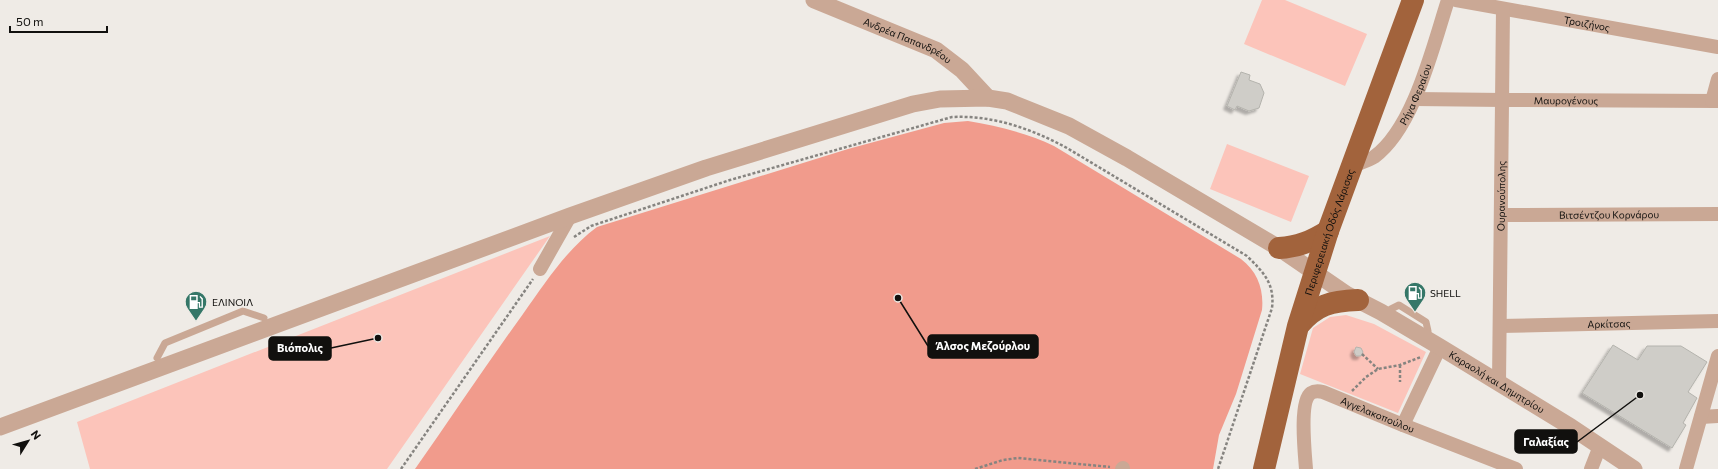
<svg xmlns="http://www.w3.org/2000/svg" width="1718" height="469" viewBox="0 0 1718 469" font-family="Commissioner,sans-serif">
<style>
.green{fill:#fcc4ba}
.forest{fill:#f19b8c}
.building{fill:#cfcdc8;stroke:#b4b3ad;filter:url(#shadow)}
.lines{fill:none;stroke-linecap:round;stroke-linejoin:round}
.path{stroke:#868480;stroke-width:2.5;stroke-dasharray:3 2;stroke-linecap:butt}
.service{stroke:#caa895;stroke-width:7}
.minor{stroke:#caa895;stroke-width:14}
.tertiary{stroke:#caa895;stroke-width:17}
.trunk{stroke:#a2633c;stroke-width:22}
.labels{text-anchor:middle;stroke-width:3;stroke-linejoin:round;paint-order:stroke}
.street-label{font-size:10px;fill:#11100e;stroke:#efebe6}
.poi-label{font-size:10px;fill:#11100e;stroke:#efebe6;text-anchor:start}
.leader{fill:none;stroke:#11100e;stroke-width:1.5}
.callout-dot{fill:#11100e;stroke:#efebe6;stroke-width:1.5}
.callout{fill:#11100e;stroke:#11100e;stroke-width:1.5}
.callout-label{font-size:11px;text-anchor:middle;font-weight:bold;fill:#fff}
</style>
<defs>
<filter id="shadow"><feDropShadow dx="-3.5" dy="3.5" stdDeviation="1" flood-color="#0004"/></filter>
</defs>
<rect width="100%" height="100%" fill="#efebe6"/>
<!-- green -->
<path class="green" d="M1262,0H1285L1367,34L1345,86L1244,44Z
M1227,144L1309,176L1291,222L1210,189Z
M550,236L387,469H90L77,422Z
M1346,315L1374,324L1426,352L1398,413L1300,374L1313,328L1330,317Z"/>
<!-- forest -->
<path class="forest" d="M968,121C997,126 1027,133 1054,146L1241,259C1258,272 1264,290 1262,310L1236,394L1219,435L1213,469H415C451,418 486,365 523,314C545,283 566,250 597,227L848,149L944,123Z"/>
<!-- building -->
<path class="building" d="M1241,72L1250,75L1249,80L1260,84L1264,93L1259,108L1249,111L1237,106L1235,110L1227,106Z
M1613,345L1638,360L1647,346H1681L1707,362L1688,392L1697,398L1683,423L1686,425L1672,448L1582,393Z
M1356,347L1361,348L1363,352L1361,356H1356L1354,352Z"/>
<g class="lines">
<!-- path -->
<path class="path" d="M574,237L591,226L730,180L952,117C993,115 1032,129 1067,148L1247,256C1263,272 1275,283 1272,308L1218,469
M1362,354L1378,369
M1400,365V382
M1352,391L1366,377L1378,369L1400,365L1421,357
M401,469L533,279
M975,469L1003,460L1018,458L1110,467"/>
<!-- service -->
<path class="service" d="M1391,309L1399,305L1426,322L1428,331
M157,358L165,343L243,311L264,318"/>
<!-- minor -->
<g class="minor">
<path id="s1" d="M1456,0L1718,47"/>
<path id="s2" d="M1415,99L1503,100L1718,101"/>
<path d="M1712,101L1718,79"/>
<path id="s3" d="M1352,166C1359,163 1368,161 1374,157C1414,128 1433,46 1448,0"/>
<path id="s4" d="M1501,215L1718,214"/>
<path d="M540,269L570,216"/>
<path id="s5" d="M1500,326L1718,321"/>
<path id="s6" d="M1499,383L1503,9"/>
<path d="M1701,417L1718,416"/>
<path d="M1403,425L1440,347"/>
<path d="M1122,469L1123,468"/>
<path id="s7" d="M1306,469C1305,455 1299,401 1311,393C1314,391 1319,391 1323,392L1403,425L1516,469"/>
<path d="M1591,469L1600,446"/>
<path d="M1686,469L1718,356"/>
</g>
<!-- tertiary -->
<g class="tertiary">
<path id="s8" d="M814,0L936,50L962,70L988,98"/>
<path id="s9" d="M0,427L570,216L706,168L913,104L940,99L988,98L1007,101L1069,126L1127,158L1279,248L1346,294L1381,312L1440,347L1571,427L1634,469"/>
</g>
<!-- trunk -->
<g class="trunk">
<path d="M1279,248C1298,247 1312,241 1328,231"/>
<path d="M1299,325C1316,305 1331,301 1358,300"/>
<path id="s10" d="M1264,469L1298,326L1328,231L1413,0"/>
</g>
</g>
<!-- icons -->
<defs>
<g id="fuel-pin" transform="scale(1.15)"><path d="M0 17L-7.5 6A9.5 9.5 0 1 1 7.5 6Z" fill="#357768" stroke="#efebe6"/><path d="M-5.5-6h7V0h2V4h1.3V-2.5L3-4.5l.8-.8L6-3V5H2.5V1h-1V6h-7ZM-4.2-4.7v3.2H.2V-4.7Z" fill="#fff"/></g>
</defs>
<g fill-rule="evenodd">
<use href="#fuel-pin" x="1415" y="293"/>
<use href="#fuel-pin" x="196" y="302"/>
</g>
<g class="labels">
<!-- street labels -->
<g class="street-label">
<text dy="4" stroke="none"><textPath href="#s1" startOffset="133">Τρoιζήνος</textPath></text>
<text dy="4" stroke="none"><textPath href="#s8" startOffset="102">Ανδρέα Παπανδρέου</textPath></text>
<text dy="4" stroke="none"><textPath href="#s3" startOffset="100">Ρήγα Φεραίου</textPath></text>
<text dy="4" stroke="none"><textPath href="#s2" startOffset="151">Μαυρογένους</textPath></text>
<text dy="4" stroke="none"><textPath href="#s6" startOffset="187">Ουρανούπολης</textPath></text>
<text dy="4" stroke="none"><textPath href="#s4" startOffset="108">Βιτσέντζου Κορνάρου</textPath></text>
<text dy="4" stroke="none"><textPath href="#s10" startOffset="246">Περιφερειακή Οδός Λάρισας</textPath></text>
<text dy="4" stroke="none"><textPath href="#s5" startOffset="109">Αρκίτσας</textPath></text>
<text dy="4" stroke="none"><textPath href="#s9" startOffset="1629">Καραολή και Δημητρίου</textPath></text>
<text dy="4" stroke="none"><textPath href="#s7" startOffset="149">Αγγελακοπούλου</textPath></text>
</g>
<!-- poi labels -->
<g class="poi-label">
<text x="1430" y="297">SHELL</text>
<text x="212" y="306">ΕΛΙΝΟΙΛ</text>
</g>
</g>
<!-- callouts -->
<path class="leader" d="M898 298L928 346M378 338L331 348M1640 395L1577 442"/>
<g class="callout-dot">
<circle cx="898" cy="298" r="4"/>
<circle cx="378" cy="338" r="4"/>
<circle cx="1640" cy="395" r="4"/>
</g>
<g class="callout">
<rect x="928" y="335" width="110" height="23" rx="4"/>
<rect x="269" y="337" width="62" height="23" rx="4"/>
<rect x="1515" y="430" width="62" height="23" rx="4"/>
</g>
<g class="callout-label">
<text x="983" y="350">Άλσος Μεζούρλου</text>
<text x="300" y="352">Βιόπολις</text>
<text x="1546" y="446">Γαλαξίας</text>
</g>
<!-- north arrow -->
<g transform="translate(28 441) rotate(53)" stroke="#efebe6" stroke-width="3" paint-order="stroke">
<path d="M0-3L7 15L0 10L-7 15Z" fill="#11100e"/>
<text y="-6" font-size="11" font-weight="bold" text-anchor="middle" fill="#11100e">N</text>
</g>
<!-- scale -->
<path d="M10 26v6h97v-6" fill="none" stroke="#11100e" stroke-width="2"/>
<text x="16" y="26" font-size="12" fill="#11100e" stroke="#efebe6" stroke-width="3" paint-order="stroke">50 m</text>
</svg>
